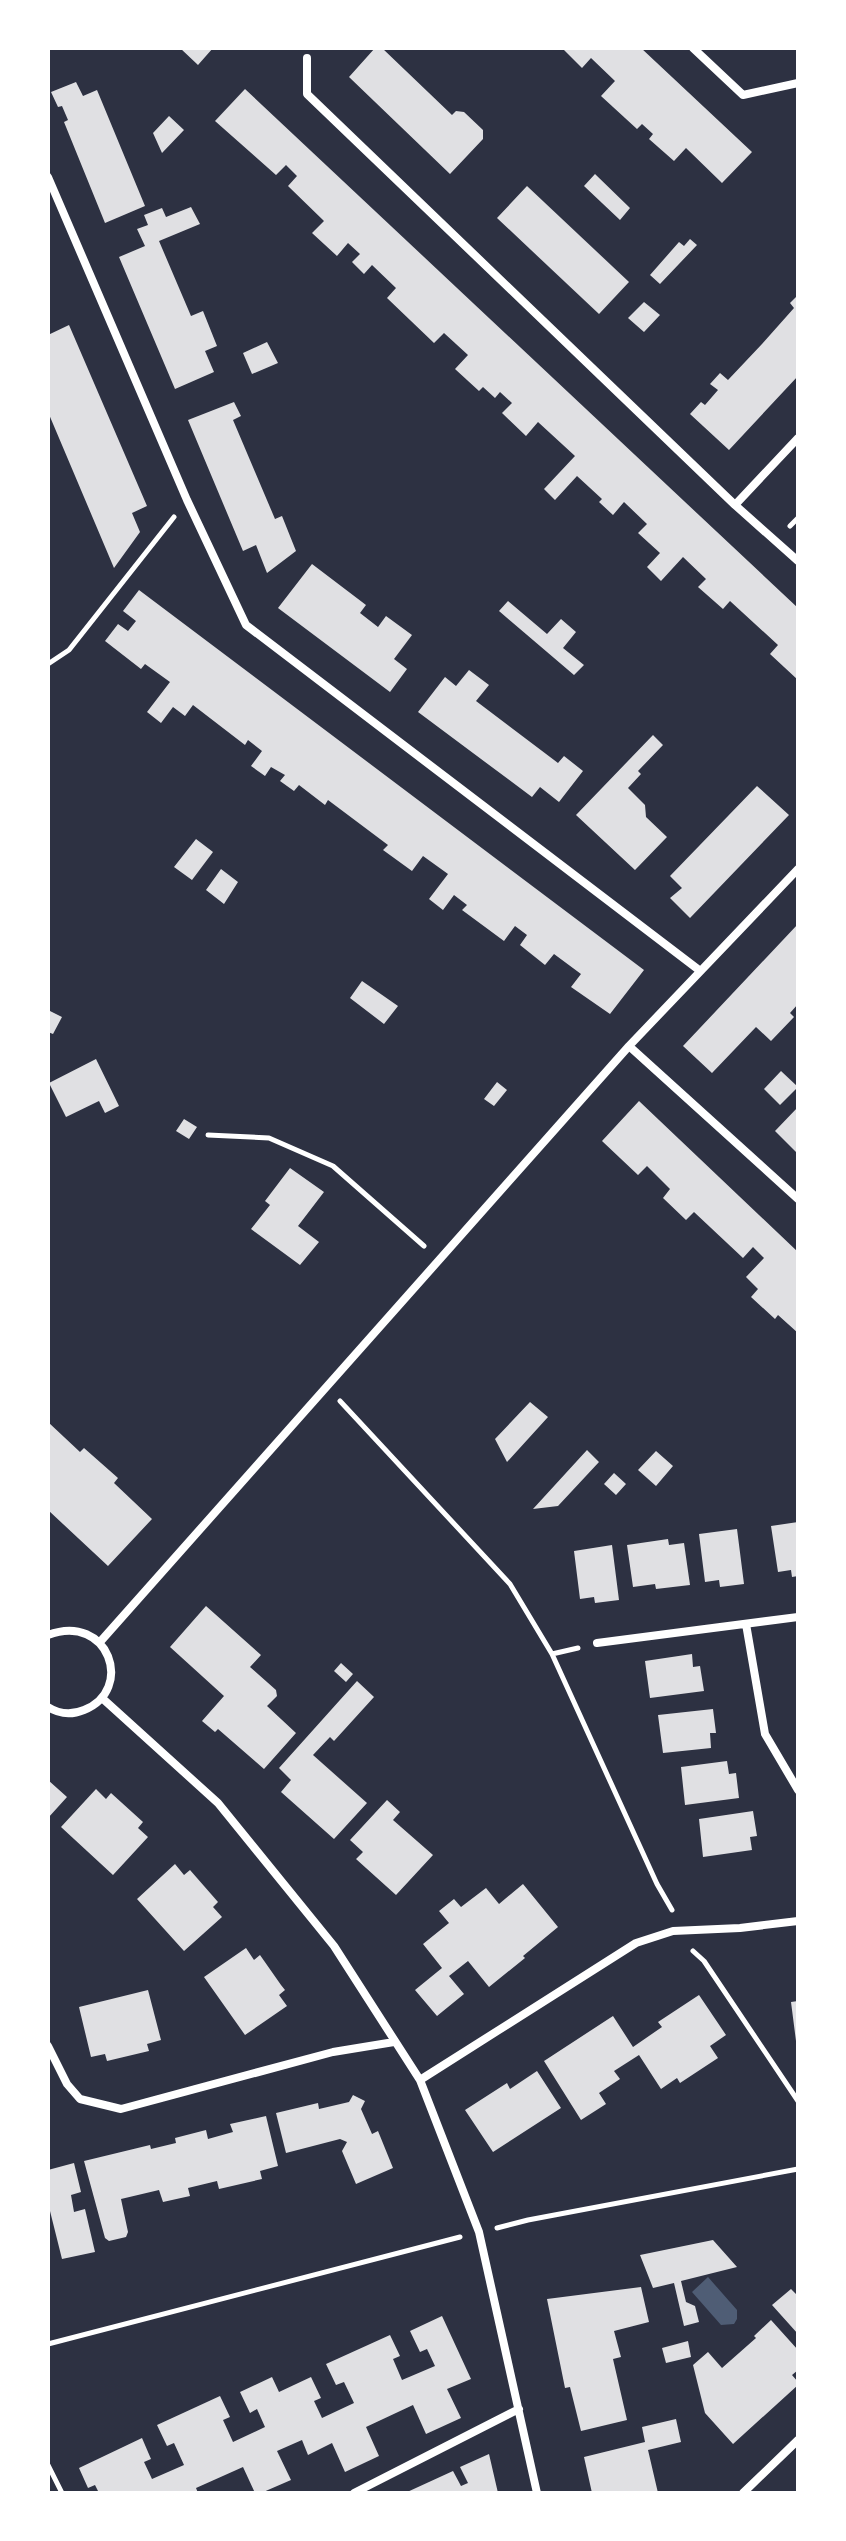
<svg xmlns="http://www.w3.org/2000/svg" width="846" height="2541" viewBox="0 0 846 2541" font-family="'Golos Text',sans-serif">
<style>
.water{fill:#4f5d75}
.building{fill:#e0e0e3}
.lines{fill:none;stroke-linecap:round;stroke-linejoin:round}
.path{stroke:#fff;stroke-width:5}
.minor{stroke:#fff;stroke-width:8}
</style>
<rect width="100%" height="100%" fill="#2d3142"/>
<!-- water -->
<path class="water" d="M708,2277L737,2310V2319L734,2324L721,2325L692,2292Z"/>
<!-- building -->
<path class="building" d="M180,48H213L198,65Z
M375,48H382L452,115L456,111L464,112L483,130V139L450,174L349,77Z
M562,48H641L752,152L722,183L686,148L674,161L649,139L653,134L642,124L637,129L601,96L615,81L591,58L582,68Z
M76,82L83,96L97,90L145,206L105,223L64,122L68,120L62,106L58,107L51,92Z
M245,89L798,608V680L770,654L778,645L730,601L723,609L698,587L706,579L683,557L661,581L647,567L660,553L638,533L647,524L624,502L613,515L599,502L602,499L577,476L555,500L544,489L575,456L538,422L526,436L502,413L512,403L500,392L495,398L483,387L479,391L455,369L468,355L444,333L434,343L387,298L396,288L372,265L364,274L352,262L360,254L348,243L337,256L312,233L324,221L288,186L297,176L286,165L276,175L215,121Z
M169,116L184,130L162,153L153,133Z
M595,174L630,208L620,220L584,186Z
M527,186L629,282L599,314L497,218Z
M191,207L200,224L159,241L191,316L203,311L217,346L205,351L214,372L175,389L119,257L145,246L137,229L148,225L144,215L162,208L166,217Z
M690,239L697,245L660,284L650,275L679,242L684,246Z
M798,295V376L729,450L690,414L701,402L705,405L718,390L710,384L720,373L728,380L762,344L794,308L790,303Z
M644,302L660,315L644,332L628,318Z
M69,325L147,506L132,513L140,532L114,568L48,412V335Z
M267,342L278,363L252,374L243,353Z
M234,402L241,416L233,420L275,519L282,516L296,551L267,573L256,545L243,551L188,420Z
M312,564L366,605L360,613L378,627L386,616L412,635L394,659L407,669L390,692L278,608Z
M139,590L644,970L610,1014L571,987L581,974L554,954L545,965L520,945L527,935L515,926L504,941L462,910L467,905L454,895L443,910L429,899L448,874L423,856L412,871L383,850L388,845L328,800L325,805L299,785L294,791L280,781L285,775L271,767L265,776L251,766L262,751L248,740L245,745L193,705L185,716L173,707L161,723L147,712L170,682L145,664L141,669L105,641L118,624L128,631L136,621L123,611Z
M508,601L547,634L561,619L576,632L563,648L584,665L574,675L499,611Z
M469,670L489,685L476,701L558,763L564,756L583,771L559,802L540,787L532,797L418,712L445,677L456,686Z
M653,735L663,745L638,771L641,774L628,788L645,805L646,817L667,837L635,870L576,815Z
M757,786L789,815L690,918L670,898L682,888L670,876Z
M196,839L213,852L192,880L174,867Z
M221,869L238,882L224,904L206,890Z
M798,924V1004L790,1013L794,1017L771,1041L756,1027L712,1073L683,1046Z
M362,981L398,1006L384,1024L350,998Z
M48,1010L62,1017L53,1034L48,1032Z
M96,1059L119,1106L105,1113L99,1101L66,1117L49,1083Z
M781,1071L798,1087L780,1105L764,1089Z
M497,1082L507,1090L494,1106L484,1099Z
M639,1101L798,1252V1333L778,1315L775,1319L751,1297L758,1289L746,1277L764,1258L753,1247L743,1258L694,1212L686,1220L663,1198L670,1189L647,1166L638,1175L602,1141Z
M798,1107V1154L775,1131Z
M184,1119L197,1127L189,1139L176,1131Z
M290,1168L324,1192L298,1226L319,1242L300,1265L251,1229L270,1205L265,1201Z
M530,1402L548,1417L507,1462L495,1439Z
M48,1422L80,1452L84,1448L118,1478L114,1483L152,1519L108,1566L48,1510Z
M587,1450L599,1462L558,1506L533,1509Z
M656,1451L673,1466L656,1486L638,1470Z
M614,1473L626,1484L616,1495L604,1484Z
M798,1522V1576L792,1577L791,1570L778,1572L771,1526Z
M737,1529L744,1584L720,1587L719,1580L705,1582L699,1534Z
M668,1539L669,1545L684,1543L690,1585L656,1589L655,1584L633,1587L627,1545Z
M612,1545L619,1600L595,1603L594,1597L580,1599L574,1551Z
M206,1606L261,1655L250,1667L276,1690L277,1696L267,1706L296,1733L264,1769L218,1729L215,1732L202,1721L224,1696L170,1647Z
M692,1654L693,1667L700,1666L704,1691L650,1698L645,1661Z
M341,1663L353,1674L346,1682L334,1671Z
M357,1681L374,1697L334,1741L330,1737L313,1755L367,1803L334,1839L281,1792L291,1780L279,1768Z
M713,1709L716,1733H710L711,1748L663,1753L658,1715Z
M727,1761L729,1774L736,1773L739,1798L685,1805L681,1767Z
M48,1780L67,1797L48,1818Z
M96,1789L106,1799L111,1793L143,1822L138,1828L148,1837L113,1875L61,1827Z
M387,1800L400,1812L393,1820L433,1855L396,1895L356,1859L363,1852L350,1840Z
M753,1811L757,1836L750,1837L752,1850L703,1857L699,1819Z
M175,1864L184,1875L190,1870L218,1902L213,1907L222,1917L184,1951L137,1899Z
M523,1884L558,1927L523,1956L525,1958L489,1987L468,1961L449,1976L464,1994L437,2016L415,1990L442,1968L423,1944L449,1923L439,1911L454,1899L461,1907L486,1888L499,1904Z
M246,1948L254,1960L260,1955L281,1985L285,1990L279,1995L287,2006L245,2035L204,1977Z
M148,1990L161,2040L147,2044L149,2051L107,2061L105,2054L91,2057L79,2007Z
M699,1995L726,2035L710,2046L718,2058L680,2083L677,2078L661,2089L639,2055L614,2071L620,2079L599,2093L606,2104L581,2120L544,2061L613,2016L633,2047L662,2027L658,2022Z
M798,2001V2041H796L791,2002Z
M537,2071L561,2108L493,2152L465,2110L507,2083L510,2089Z
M353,2095L365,2101L361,2109L372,2134L378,2131L393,2168L356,2184L342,2151L347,2142L340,2139L286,2153L276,2113L318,2103L319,2109L349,2102Z
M266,2116L278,2166L260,2171L262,2179L219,2189L217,2181L188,2188L190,2196L163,2202L159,2190L121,2199L128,2232L126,2237L109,2241L105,2238L84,2161L150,2145L151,2149L176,2143L175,2138L206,2130L208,2139L233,2132L230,2124Z
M74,2163L81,2192L71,2195L74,2212L85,2209L95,2252L62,2259L50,2211L48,2212V2170Z
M713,2240L737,2267L681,2281L686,2302L695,2306L699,2322L684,2326L674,2283L653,2288L640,2255Z
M641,2287L649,2322L614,2331L621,2357L613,2359L627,2420L581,2431L570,2387L565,2388L547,2299Z
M791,2289L798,2296V2334L772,2305Z
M442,2316L471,2379L447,2389L461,2418L426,2434L413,2405L366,2427L379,2456L345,2472L332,2443L308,2455L302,2440L277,2451L291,2480L261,2493H255L243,2467L196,2488L198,2493H99L95,2485L88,2488L79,2468L142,2438L151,2459L144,2462L152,2479L184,2465L174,2443L167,2446L157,2425L220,2396L230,2417L223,2420L233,2442L265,2427L257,2409L250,2413L240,2392L272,2377L279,2392L311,2377L321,2398L314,2401L322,2418L354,2403L344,2382L336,2385L326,2364L390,2335L400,2356L393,2359L402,2380L435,2366L427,2349L420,2352L410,2331Z
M771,2320L798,2350V2370L792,2375L798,2382V2385L733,2444L705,2413L693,2365L708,2352L722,2368L756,2338L754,2336Z
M688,2341L691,2357L666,2363L662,2348Z
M676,2419L681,2442L648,2450L658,2493H592L584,2457L645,2442L642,2427Z
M489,2454L498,2493H405L453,2471L461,2486L468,2483L460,2467Z"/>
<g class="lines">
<!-- path -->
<path class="path" d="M790,526L798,518
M48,664L69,650L174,517
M208,1135L269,1138L333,1166L424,1246
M340,1401L510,1584L552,1654L657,1884L672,1910
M552,1654L578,1648
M693,1951L704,1961L798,2101
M497,2228L528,2220L798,2169
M48,2344L460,2237
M48,2465L62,2493"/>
<!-- minor -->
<path class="minor" d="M693,48L743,95L798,83
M307,58V94L735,505L798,561
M48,177L187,500L246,625L699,970
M735,505L798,438
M629,1046L798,1199
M746,1624L765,1734L798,1790
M48,1635C109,1612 135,1690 84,1710C72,1715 59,1714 48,1707
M100,1642L629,1046L798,869
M597,1643L798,1617
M102,1698L218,1803L334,1946L420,2080L479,2232L537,2493
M48,2046L67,2084L80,2099L121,2109L333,2052L394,2042
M420,2080L636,1943L673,1931L740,1928L798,1921
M354,2493L519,2409
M743,2493L798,2440"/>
</g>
<!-- border -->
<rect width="846" height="2541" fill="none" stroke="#ffffff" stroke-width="100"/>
</svg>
